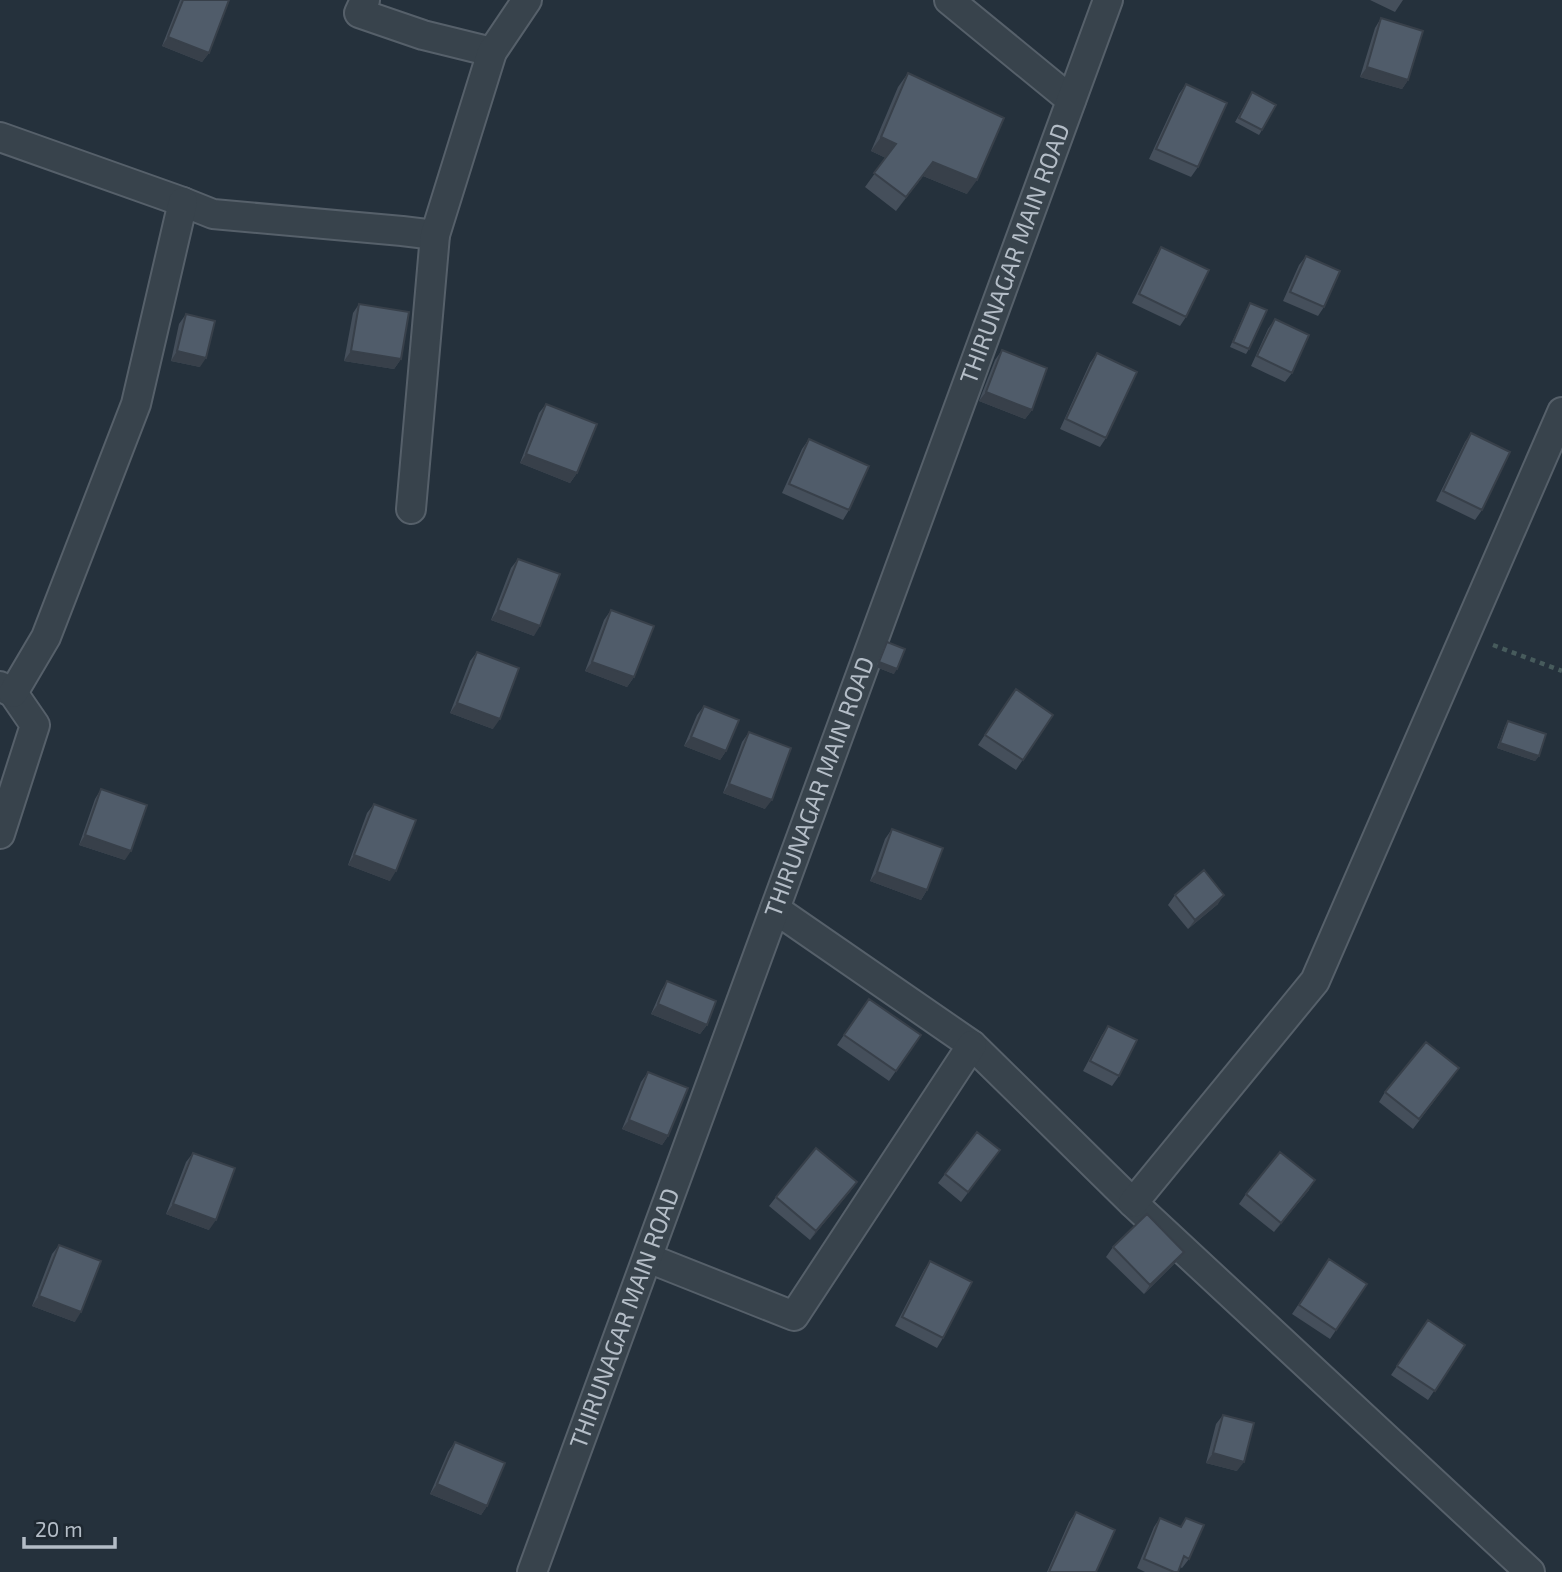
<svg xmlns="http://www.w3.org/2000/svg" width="1562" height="1572" viewBox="0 0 1562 1572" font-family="'Exo 2',sans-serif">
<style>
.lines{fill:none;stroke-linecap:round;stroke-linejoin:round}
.street-casing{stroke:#56606a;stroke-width:32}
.path{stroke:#475b5c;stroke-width:4.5;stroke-dasharray:5 5;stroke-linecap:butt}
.street{stroke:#38434c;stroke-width:28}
.wall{fill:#454f5b}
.shaded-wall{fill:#38404a}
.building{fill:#505c6a;stroke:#38404a;stroke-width:2}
.labels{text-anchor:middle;stroke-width:7;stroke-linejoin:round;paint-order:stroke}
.street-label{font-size:24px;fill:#b4bdc7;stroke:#1e2831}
</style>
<rect width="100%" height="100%" fill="#25313c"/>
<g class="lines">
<!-- street casing -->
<g class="street-casing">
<g id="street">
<path d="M365,0L359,13L423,35L492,52"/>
<path d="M949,0L1071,100"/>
<path d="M0,137L183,202L213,214L402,231L435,235"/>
<path d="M411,509L435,235L492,52L527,0"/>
<path d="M0,686L13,693L35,725L0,834"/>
<path d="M13,693L46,637L136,404L183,202"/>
<path d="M775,909L972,1045L1133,1203L1530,1572"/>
<path d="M1133,1203L1315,981L1562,412"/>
<path d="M648,1258L794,1316L972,1045"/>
<path id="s1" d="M532,1572L1108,0"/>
</g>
</g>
<!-- path -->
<path class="path" d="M1493,645L1562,671"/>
<!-- street -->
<use href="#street" class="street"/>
</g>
<!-- wall -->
<path class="wall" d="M180,0H229L209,53L202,62L162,46Z
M1370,0H1403L1395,12Z
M1381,18L1408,80L1402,89L1360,77L1375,28Z
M908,73L967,194L923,176L896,211L865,187L886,158L871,151L898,87Z
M1186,84L1198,167L1191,177L1149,159L1179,94Z
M1252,92L1262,130L1259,135L1235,122Z
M1161,247L1186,317L1180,326L1132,303L1155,257Z
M1306,256L1324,307L1318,316L1283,301L1299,265Z
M1250,303L1249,349L1246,354L1230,347L1247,308Z
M359,304L401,359L394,369L344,361L353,313Z
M186,314L200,367L171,361L179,324Z
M1275,319L1292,373L1285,382L1251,366L1268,329Z
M1002,350L1032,410L1025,419L979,401L995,360Z
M1097,353L1106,438L1100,447L1060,429L1090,363Z
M546,404L577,473L570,483L520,463L539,413Z
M1471,433L1482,510L1475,520L1436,501L1465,442Z
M809,439L849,510L843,520L782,493L802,449Z
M518,559L534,636L491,620L511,568Z
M611,610L634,677L627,687L585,671L604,620Z
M887,642L894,674L876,667L884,647Z
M477,652L493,729L450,713L470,661Z
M1016,689L1053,715L1016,770L978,745Z
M704,706L726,751L720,760L684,746L697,715Z
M1508,721L1539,756L1535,761L1497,748L1505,726Z
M749,732L765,809L723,793L742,742Z
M101,789L125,860L79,845L95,799Z
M374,804L390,881L348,865L367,813Z
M892,829L927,890L921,900L870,881L885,839Z
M1175,895L1218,904L1188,929L1168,905Z
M667,981L707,1025L700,1034L651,1014L661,991Z
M869,999L921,1035L889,1081L837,1045Z
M1108,1026L1119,1076L1112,1086L1083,1071L1102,1035Z
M1459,1068L1413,1129L1379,1102L1385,1092Z
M648,1072L668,1136L662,1145L622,1129L641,1082Z
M1000,1150L961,1202L938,1183L945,1174Z
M193,1153L209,1230L166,1214L186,1162Z
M857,1182L810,1240L769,1206L776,1197Z
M1309,1190L1274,1232L1239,1204L1246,1194Z
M59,1245L75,1322L32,1306L52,1254Z
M1113,1247L1184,1252L1177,1261L1144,1294L1106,1257Z
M1329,1259L1367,1284L1330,1339L1292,1314Z
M930,1261L943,1338L937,1348L895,1326L924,1270Z
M1428,1320L1465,1345L1428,1400L1391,1375Z
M1223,1415L1237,1471L1206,1463L1216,1424Z
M455,1442L487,1506L481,1515L430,1494L448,1452Z
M1076,1512L1096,1572H1047L1069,1522Z
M1160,1518L1189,1559L1182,1568L1180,1567L1178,1572H1145L1137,1568L1154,1527Z"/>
<!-- shaded-wall -->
<path class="shaded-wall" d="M168,37L209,53L202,62L162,46Z
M1367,67L1408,80L1402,89L1360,77Z
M881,137L896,144L886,158L871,151Z
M933,162L977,180L967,194L923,176L896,211Z
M177,351L206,358L200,367L171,361Z
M351,351L401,359L394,369L344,361Z
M986,392L1032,410L1025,419L979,401Z
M526,454L577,473L570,483L520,463Z
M498,610L540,626L534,636L491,620Z
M592,662L634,677L627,687L585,671Z
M879,662L897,669L894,674L876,667Z
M457,703L500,719L493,729L450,713Z
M691,737L726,751L720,760L684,746Z
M1500,743L1539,756L1535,761L1497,748Z
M729,784L772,800L765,809L723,793Z
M85,835L131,851L125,860L79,845Z
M354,855L396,871L390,881L348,865Z
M877,872L927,890L921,900L870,881Z
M1224,895L1218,904L1188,929L1195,920Z
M658,1004L707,1025L700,1034L651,1014Z
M629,1120L668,1136L662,1145L622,1129Z
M1315,1180L1309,1190L1274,1232L1281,1223Z
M857,1182L850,1192L810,1240L816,1231Z
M173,1204L216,1220L209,1230L166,1214Z
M1184,1252L1177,1261L1144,1294L1150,1285Z
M39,1296L81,1312L75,1322L32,1306Z
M1213,1453L1244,1462L1237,1471L1206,1463Z
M437,1484L487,1506L481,1515L430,1494Z"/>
<!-- building -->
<path class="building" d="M183,0H229L209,53L168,37Z
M1381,18L1423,31L1408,80L1367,67Z
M908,73L1004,118L977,180L933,162L906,197L874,173L896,144L881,137Z
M1186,84L1227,103L1198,167L1156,149Z
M1252,92L1276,105L1262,130L1239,118Z
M1161,247L1209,270L1186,317L1139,294Z
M1306,256L1340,271L1324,307L1290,292Z
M1250,303L1267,310L1249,349L1233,342Z
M359,304L409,312L401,359L351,351Z
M186,314L215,321L206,358L177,351Z
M1275,319L1309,335L1292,373L1257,356Z
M1002,350L1047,368L1032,410L986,392Z
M1097,353L1137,372L1106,438L1066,419Z
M546,404L597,424L577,473L526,454Z
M1471,433L1510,452L1482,510L1443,491Z
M809,439L869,466L849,510L789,484Z
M518,559L560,574L540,626L498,610Z
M611,610L654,626L634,677L592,662Z
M887,642L905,649L897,669L879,662Z
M477,652L519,668L500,719L457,703Z
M1016,689L1053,715L1023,760L985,735Z
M704,706L739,720L726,751L691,737Z
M1508,721L1546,734L1539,756L1500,743Z
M749,732L791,748L772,800L729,784Z
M101,789L147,805L131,851L85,835Z
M374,804L416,820L396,871L354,855Z
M892,829L943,848L927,890L877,872Z
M1204,870L1224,895L1195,920L1175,895Z
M667,981L716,1001L707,1025L658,1004Z
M869,999L921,1035L896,1071L844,1035Z
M1108,1026L1137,1040L1119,1076L1090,1061Z
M1426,1042L1459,1068L1419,1119L1385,1092Z
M648,1072L688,1088L668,1136L629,1120Z
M977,1132L1000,1150L968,1192L945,1174Z
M816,1148L857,1182L816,1231L776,1197Z
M1280,1152L1315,1180L1281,1223L1246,1194Z
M193,1153L235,1168L216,1220L173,1204Z
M1147,1214L1184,1252L1150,1285L1113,1247Z
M59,1245L101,1261L81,1312L39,1296Z
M1329,1259L1367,1284L1336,1330L1299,1305Z
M930,1261L972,1282L943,1338L902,1317Z
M1428,1320L1465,1345L1435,1391L1397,1366Z
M1223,1415L1254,1423L1244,1462L1213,1453Z
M455,1442L505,1463L487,1506L437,1484Z
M1076,1512L1115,1530L1096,1572H1049Z
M1160,1518L1181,1527L1186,1518L1204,1525L1189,1559L1184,1556L1178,1572H1174L1144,1559Z"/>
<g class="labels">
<!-- street labels -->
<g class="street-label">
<text dy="8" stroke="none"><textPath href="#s1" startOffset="1404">THIRUNAGAR MAIN ROAD</textPath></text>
<text dy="8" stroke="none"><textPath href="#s1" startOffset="836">THIRUNAGAR MAIN ROAD</textPath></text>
<text dy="8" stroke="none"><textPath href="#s1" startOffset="270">THIRUNAGAR MAIN ROAD</textPath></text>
</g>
</g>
<!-- scale -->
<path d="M24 1537v10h91v-10" fill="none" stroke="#b4bdc7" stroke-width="3.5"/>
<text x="35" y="1537" font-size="21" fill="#b4bdc7" stroke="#1e2831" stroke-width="5" paint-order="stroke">20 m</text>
</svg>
